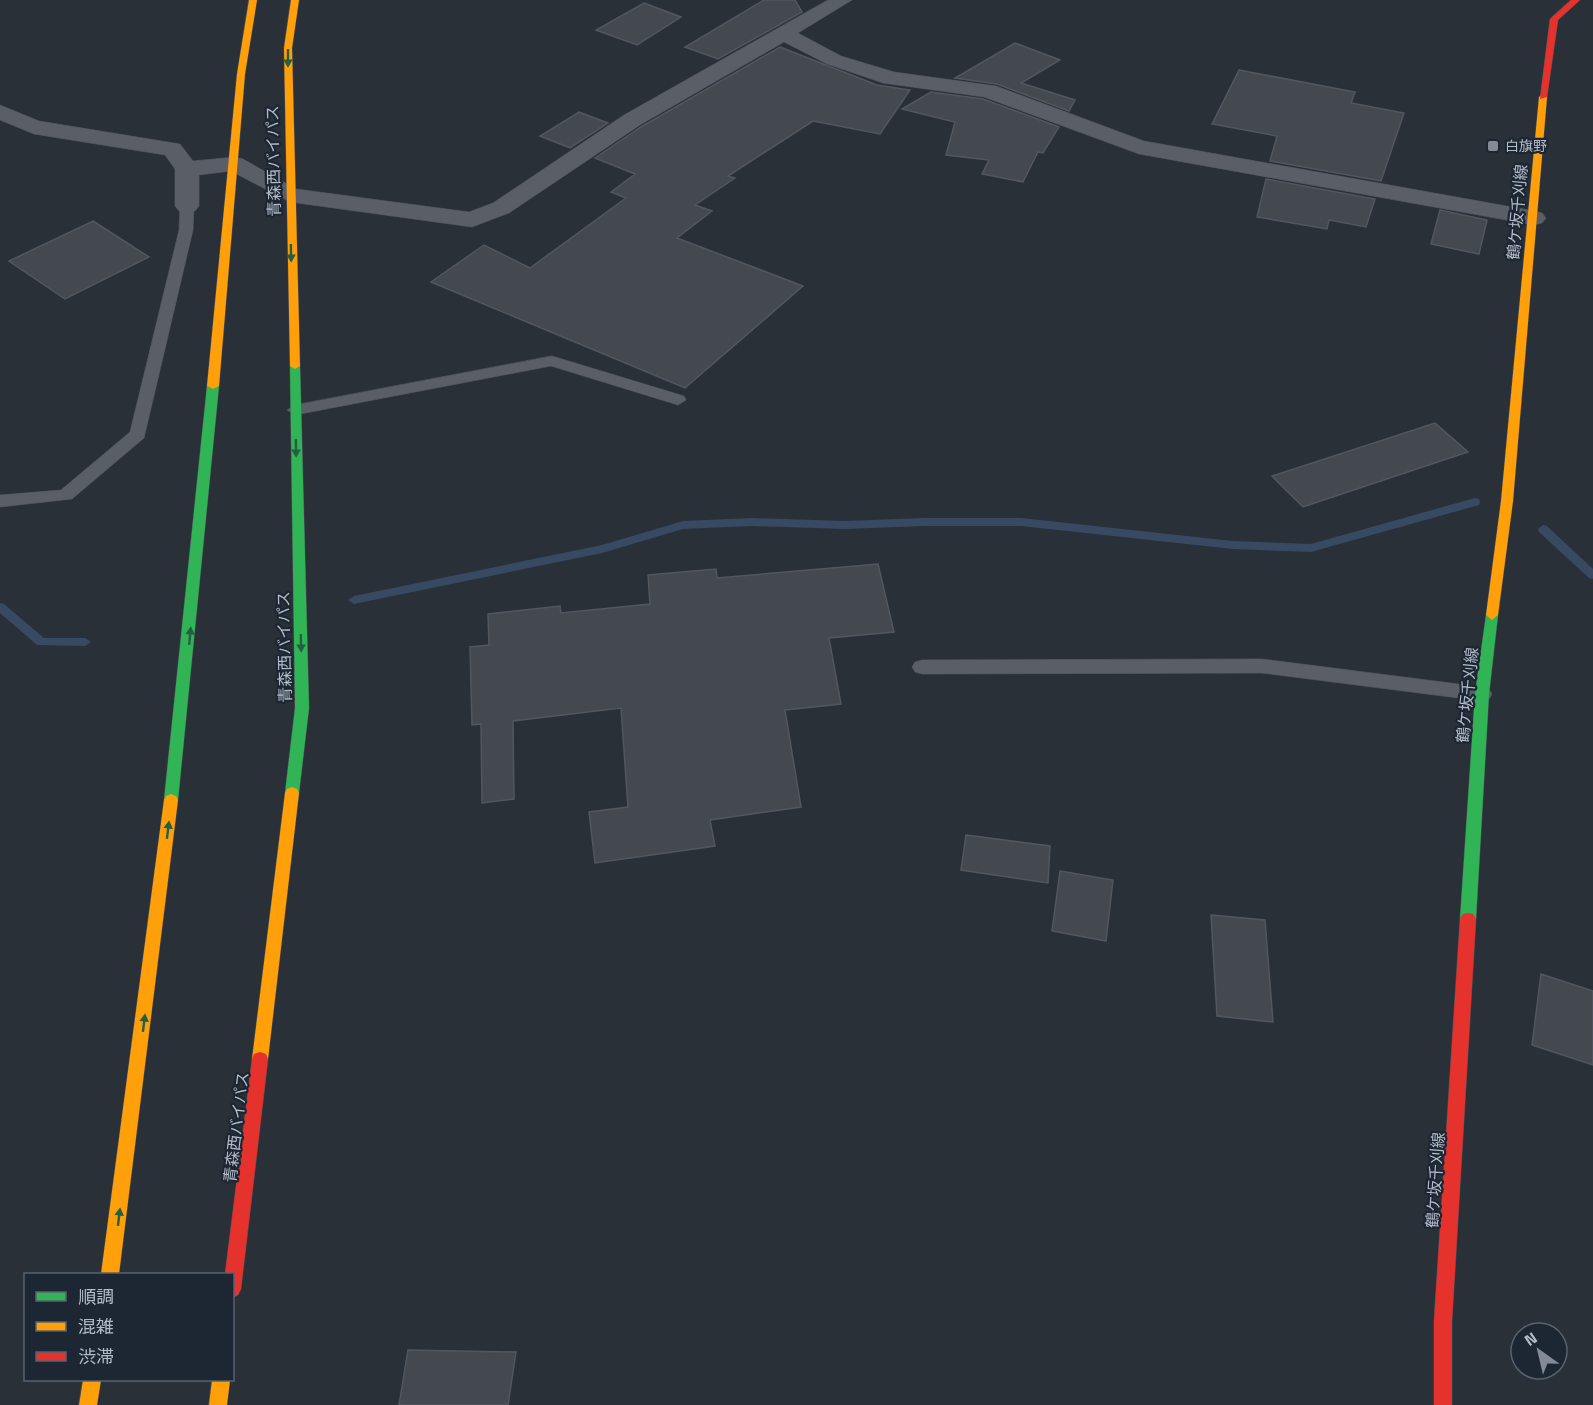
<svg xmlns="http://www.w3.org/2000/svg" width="1593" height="1405" viewBox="0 0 1593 1405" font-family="'Titillium Web','Noto Sans JP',sans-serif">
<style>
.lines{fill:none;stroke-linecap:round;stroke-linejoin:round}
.stream{fill:#384963;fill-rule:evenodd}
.building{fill:#444950;stroke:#52575f;stroke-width:1.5}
.lane-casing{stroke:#484c53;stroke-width:1}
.street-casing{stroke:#484c53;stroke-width:1}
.fast-casing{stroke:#484c53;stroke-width:1}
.slow-casing{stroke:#484c53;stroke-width:1}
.jam-casing{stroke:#484c53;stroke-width:1}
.lane{fill:#5a5e66;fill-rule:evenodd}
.street{fill:#5a5e66;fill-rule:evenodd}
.fast{fill:#30b455;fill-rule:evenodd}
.slow{fill:#ff9f0a;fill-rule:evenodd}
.jam{fill:#e5322d;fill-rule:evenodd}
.oneway{fill:#255f41}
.poi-dot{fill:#848b96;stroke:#1d2633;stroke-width:2}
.labels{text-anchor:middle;stroke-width:4.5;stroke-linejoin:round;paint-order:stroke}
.far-poi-label{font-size:14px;fill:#b4bcc9;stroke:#1d2633;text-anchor:start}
.street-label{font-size:16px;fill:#b4bcc9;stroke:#1d2633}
</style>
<rect width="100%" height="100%" fill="#2a3038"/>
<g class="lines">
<!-- stream -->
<path class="stream" d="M1475,498L1479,499L1480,502L1479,505L1311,552L1233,549L1021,526H924L845,529L752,526L683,529L602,553L354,604L348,600L354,596L602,545L683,521L752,518L845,521L924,518H1021L1233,541L1311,544Z
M1543,525L1547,526L1593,569V579L1589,578L1539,532L1538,529Z
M0,603L4,604L44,638H85L91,642L85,646L37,645L0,613Z"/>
</g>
<!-- building -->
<path class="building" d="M764,0H795L802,12L718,59L685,47Z
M644,3L681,17L637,45L596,30Z
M1015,43L1060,60L1021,83L1075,100L1069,111L997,84L955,78Z
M780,47L877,85L910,90L880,134L813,121L728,176L735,178L695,205L712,211L677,238L803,286L685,388L431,282L484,245L530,268L626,198L611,192L635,174L595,158L641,127Z
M1239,70L1355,92L1351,103L1404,113L1381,181L1270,161L1277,136L1212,124Z
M931,92L983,99L1059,127L1043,153L1038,152L1023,182L982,174L989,160L946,155L955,122L902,109Z
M579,112L608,123L570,148L540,136Z
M1266,179L1375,199L1366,227L1329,220L1327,229L1257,217Z
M1440,210L1487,220L1479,254L1431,244Z
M93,221L149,257L65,299L9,261Z
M1435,423L1468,452L1303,507L1272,476Z
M878,564L894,632L829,638L841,704L785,710L801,807L710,820L715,846L595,863L589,812L628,807L621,708L513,721L514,799L482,803L481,724L472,725L470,647L489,645L488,614L560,606L561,613L650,604L648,575L716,569L717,578Z
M966,835L1050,846L1048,883L961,870Z
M1060,871L1113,880L1106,941L1052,931Z
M1211,915L1265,920L1273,1022L1217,1016Z
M1541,974L1593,991V1065L1532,1045Z
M408,1350L516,1352L508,1405H399Z"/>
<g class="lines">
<!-- lane casing -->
<g class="lane-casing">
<path id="lane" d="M187,202L194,206L193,230L144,438L72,499L0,507V495L61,490L130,432L179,230L180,206Z
M552,356L684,396L686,400L678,405L551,366L295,415L287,410L295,405Z
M1262,659L1482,687L1489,689L1492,694L1489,699L1482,701L1262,673L922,674L915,672L912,667L915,662L922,660Z"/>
</g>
<!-- street casing -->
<g class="street-casing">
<path id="street" d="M828,0H852L798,33L841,56L894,72L996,86L1144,141L1534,211L1542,213L1546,218L1542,223L1534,225L1139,154L984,97L883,83L827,64L784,42L640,125L509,213L472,227L290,202L231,171L199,175V206L195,211H179L175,206V169L165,155L34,134L0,120V105L39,121L180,144L193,161L235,157L243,159L296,189L469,212L493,203L624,115Z"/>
</g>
<!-- fast casing -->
<g class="fast-casing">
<path id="fast" d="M295,363L300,366L309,708L299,793L297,797H287L285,793L295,708L290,366Z
M213,383L219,386L178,800L176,804H166L164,800L207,386Z
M1492,610L1498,615L1489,694L1476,919L1473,924L1468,925L1463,924L1460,919L1475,694L1486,615Z"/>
</g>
<!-- slow casing -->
<g class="slow-casing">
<path id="slow" d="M249,0H257L245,74L219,386L213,389L207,386L237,74Z
M291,0H299L292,48L300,366L295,369L290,366L284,48Z
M1543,94L1547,97L1513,501L1498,615L1492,620L1486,615L1501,501L1539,97Z
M292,787L297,789L299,793L268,1059L266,1064L260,1066L254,1064L252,1059L285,793L287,789Z
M171,794L176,796L178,800L119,1274H101L164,800L166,796Z
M83,1380H101L97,1405H79Z
M212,1380H230L227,1405H209Z"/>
</g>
<!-- jam casing -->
<g class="jam-casing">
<path id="jam" d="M1571,0H1580L1558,20L1547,97L1540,99L1550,19Z
M1468,913L1473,914L1476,919L1452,1321V1405H1434V1321L1460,919L1463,914Z
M260,1052L266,1054L268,1059L241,1289L238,1295L232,1298V1274H225L252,1059L254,1054Z"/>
</g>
<!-- lane -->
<use href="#lane" class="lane"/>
<!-- street -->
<use href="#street" class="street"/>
<!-- fast -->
<use href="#fast" class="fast"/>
<!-- slow -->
<use href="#slow" class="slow"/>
<!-- jam -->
<use href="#jam" class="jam"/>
</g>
<!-- one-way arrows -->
<defs><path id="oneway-solid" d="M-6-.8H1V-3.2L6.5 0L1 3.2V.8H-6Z" transform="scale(1.5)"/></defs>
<g class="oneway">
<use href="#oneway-solid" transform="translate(288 58) rotate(90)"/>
<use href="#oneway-solid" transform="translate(291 253) rotate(89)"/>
<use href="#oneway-solid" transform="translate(296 448) rotate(89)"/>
<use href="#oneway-solid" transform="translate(190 636) rotate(-85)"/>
<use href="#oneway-solid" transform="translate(301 643) rotate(89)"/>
<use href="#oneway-solid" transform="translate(168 830) rotate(-83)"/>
<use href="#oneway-solid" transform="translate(144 1023) rotate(-83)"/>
<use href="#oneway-solid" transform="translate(119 1217) rotate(-83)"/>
</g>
<!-- markers -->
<rect class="poi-dot" x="1487" y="140" width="12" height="12" rx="3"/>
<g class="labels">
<!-- far-poi labels -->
<g class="far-poi-label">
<text x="1505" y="151">白旗野</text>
</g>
<!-- street labels -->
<g class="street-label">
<text transform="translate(273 161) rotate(-91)" y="6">青森西バイパス</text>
<text transform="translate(1517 212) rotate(-85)" y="6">鶴ケ坂千刈線</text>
<text transform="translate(284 647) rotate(-91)" y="6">青森西バイパス</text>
<text transform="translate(1467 695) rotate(-84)" y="6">鶴ケ坂千刈線</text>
<text transform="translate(236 1127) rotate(-83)" y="6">青森西バイパス</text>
<text transform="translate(1435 1180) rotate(-86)" y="6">鶴ケ坂千刈線</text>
</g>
</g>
<!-- legend -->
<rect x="24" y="1273" width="210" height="108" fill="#1d2633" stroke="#59626f" stroke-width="1.5"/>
<rect x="36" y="1292" width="30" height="9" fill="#30b455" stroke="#59626f" stroke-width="1.5"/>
<text x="78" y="1303" font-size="18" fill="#b4bcc9">順調</text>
<rect x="36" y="1322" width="30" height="9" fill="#ff9f0a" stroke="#59626f" stroke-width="1.5"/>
<text x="78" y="1333" font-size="18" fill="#b4bcc9">混雑</text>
<rect x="36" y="1352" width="30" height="9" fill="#e5322d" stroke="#59626f" stroke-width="1.5"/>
<text x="78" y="1363" font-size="18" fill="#b4bcc9">渋滞</text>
<!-- north arrow -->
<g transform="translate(1539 1351) rotate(326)"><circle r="28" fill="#1d2633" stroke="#59626f" stroke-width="1.5"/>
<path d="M0-4.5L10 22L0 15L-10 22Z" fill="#848b96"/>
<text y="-9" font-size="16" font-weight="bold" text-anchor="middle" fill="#b4bcc9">N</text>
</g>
</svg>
